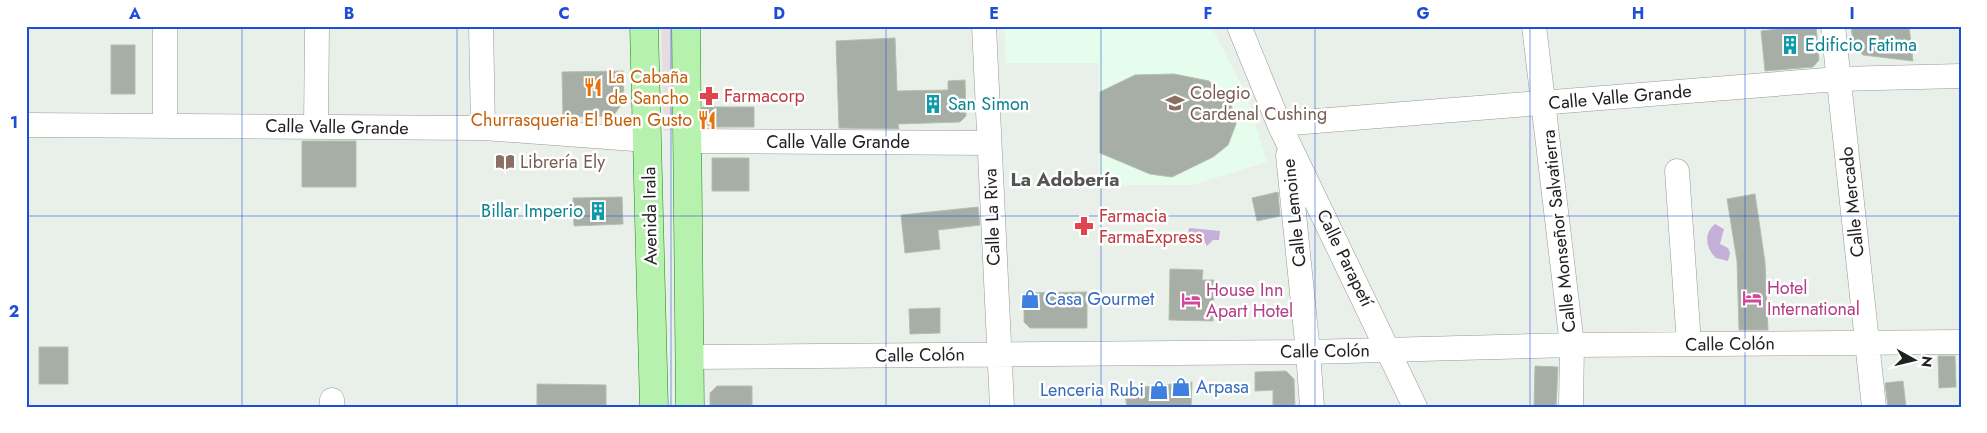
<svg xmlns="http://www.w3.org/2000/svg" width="1987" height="433" viewBox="0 0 1987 433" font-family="Jost,sans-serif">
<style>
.education{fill:#e6fced}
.plaza{fill:#e6dde3}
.water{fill:#c4afd8}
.building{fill:#a7aea5;stroke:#b2c0ad}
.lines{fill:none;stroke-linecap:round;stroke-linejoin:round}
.minor-casing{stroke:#989898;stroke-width:25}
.major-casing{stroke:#178c12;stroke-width:29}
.minor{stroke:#fff;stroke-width:24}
.major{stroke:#b6f1ad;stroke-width:28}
.grid{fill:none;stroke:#1d4ed8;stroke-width:1;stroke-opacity:0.55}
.labels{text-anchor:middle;stroke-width:5;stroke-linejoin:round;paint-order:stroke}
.culture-label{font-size:18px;fill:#0d838f;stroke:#fff;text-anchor:start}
.food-label{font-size:18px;fill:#c56008;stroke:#fff;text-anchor:start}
.education-label{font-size:18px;fill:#785e54;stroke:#fff;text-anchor:start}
.health-label{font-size:18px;fill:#be3a42;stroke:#fff;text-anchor:start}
.street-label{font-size:18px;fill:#212121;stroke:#fff}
.hotel-label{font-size:18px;fill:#b23c85;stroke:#fff;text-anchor:start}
.shop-label{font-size:18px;fill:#366cbe;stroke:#fff;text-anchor:start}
.neighbourhood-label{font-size:19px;font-weight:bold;fill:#545454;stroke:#fff}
.neatline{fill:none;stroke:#1d4ed8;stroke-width:2}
.grid-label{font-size:16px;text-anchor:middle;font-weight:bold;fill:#1d4ed8}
</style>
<rect width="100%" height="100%" fill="#e9f0e9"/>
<!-- education -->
<path class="education" d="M1004,26H1211L1246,94L1267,162L1192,185H1099V63H1006Z"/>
<!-- plaza -->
<path class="plaza" d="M661,26H671L673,130L664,131Z"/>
<!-- water -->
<path class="water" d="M1715,224L1724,229L1720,244L1728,248L1730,253L1728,261L1716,258C1706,248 1703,234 1715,224Z
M1189,228L1220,231L1219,240H1213L1207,246L1204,241L1181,240V236H1188Z"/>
<!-- building -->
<path class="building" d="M1801,26H1816L1819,60L1813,67L1765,71L1761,31Z
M1851,26H1909L1913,61L1863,55L1856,48L1853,41Z
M895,38L897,91L948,90V81L965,80L966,116L960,122L898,124L899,129L839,128L836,41Z
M111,45H135V94H111Z
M623,71L624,101L613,116L563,117L562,72Z
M1174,74L1209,81L1230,100L1236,124L1228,145L1213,157L1172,177L1150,174L1100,153V92L1135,75Z
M702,107H754V127H711L703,122Z
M302,141H356V187H302Z
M712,158H749V191H712Z
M1278,192L1280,216L1257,221L1252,198Z
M1755,194L1765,262L1768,330H1739L1737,261L1727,199Z
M622,197L623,224L574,226L573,198Z
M978,207L980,225L938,230L940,249L905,253L901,215Z
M1170,269L1203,270L1202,280H1214L1213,321L1169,320Z
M1087,292V328H1030L1024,322V293Z
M940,308V333L910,334L909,309Z
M39,347H68V384H39Z
M1938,356H1955L1956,387L1939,388Z
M1535,366L1558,367L1556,407H1534Z
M1286,371L1294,379L1295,407H1273V390L1255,391V372Z
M1903,381L1906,407H1888L1885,383Z
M1192,382L1191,407H1127L1124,389Z
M537,384L606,385V407H537Z
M717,386H752V407H710V393Z"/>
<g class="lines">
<!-- minor casing -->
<g class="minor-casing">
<path id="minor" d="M165,26V125
M481,26L483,128
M984,26L1002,407
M1239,26L1279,124L1415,407
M1534,26L1572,345L1571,407
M1833,26L1874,407
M1279,124L1838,79L1961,76
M26,125L483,128L648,140
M316,127L317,26
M687,141L989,143
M1288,155L1308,352L1312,407
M1677,171L1689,344
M690,357L1308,352L1572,345L1961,342
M332,400V407"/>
</g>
<!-- major casing -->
<g class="major-casing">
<path id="major" d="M644,26L654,407
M686,26L690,407"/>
</g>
<!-- minor -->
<use href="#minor" class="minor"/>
<!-- major -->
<use href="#major" class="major"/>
</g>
<!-- grid -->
<path class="grid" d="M242,26V407M457,26V407M671,26V407M886,26V407M1101,26V407M1315,26V407M1530,26V407M1745,26V407M26,216H1961"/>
<!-- icons -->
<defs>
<g id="building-bare" transform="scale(1.5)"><path d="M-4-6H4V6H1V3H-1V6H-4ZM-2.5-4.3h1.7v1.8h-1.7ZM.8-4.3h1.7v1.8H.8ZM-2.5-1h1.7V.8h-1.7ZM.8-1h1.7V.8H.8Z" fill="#0f9aa8" stroke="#fff" stroke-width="2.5" paint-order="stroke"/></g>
<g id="restaurant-bare" transform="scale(1.5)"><path d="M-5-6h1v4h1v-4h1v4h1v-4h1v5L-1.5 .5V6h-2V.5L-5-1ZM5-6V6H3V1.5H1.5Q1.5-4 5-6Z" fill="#e8710a" stroke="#fff" stroke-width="2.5" paint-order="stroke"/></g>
<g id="pharmacy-bare" transform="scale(1.5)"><path d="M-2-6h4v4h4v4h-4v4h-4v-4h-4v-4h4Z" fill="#e0444e" stroke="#fff" stroke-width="2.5" paint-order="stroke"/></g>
<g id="school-bare" transform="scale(1.5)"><path d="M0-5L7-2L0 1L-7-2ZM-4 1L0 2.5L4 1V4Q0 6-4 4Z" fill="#8d6e63" stroke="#fff" stroke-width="2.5" paint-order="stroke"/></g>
<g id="library-bare" transform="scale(1.5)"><path d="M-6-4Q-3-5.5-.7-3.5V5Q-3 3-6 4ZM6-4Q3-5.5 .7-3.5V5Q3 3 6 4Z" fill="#8d6e63" stroke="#fff" stroke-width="2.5" paint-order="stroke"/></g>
<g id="hotel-bare" transform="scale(1.5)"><path d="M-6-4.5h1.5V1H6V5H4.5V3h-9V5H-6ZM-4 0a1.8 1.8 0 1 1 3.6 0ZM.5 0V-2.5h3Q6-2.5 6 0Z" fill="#d1479c" stroke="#fff" stroke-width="2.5" paint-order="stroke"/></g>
<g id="shop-bare" transform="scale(1.5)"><path d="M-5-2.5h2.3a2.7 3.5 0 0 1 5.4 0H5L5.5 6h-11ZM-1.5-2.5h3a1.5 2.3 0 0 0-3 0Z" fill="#3f7fe0" stroke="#fff" stroke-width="2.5" paint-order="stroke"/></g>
</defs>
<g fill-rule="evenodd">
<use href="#building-bare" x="1790" y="45"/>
<use href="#restaurant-bare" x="593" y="87"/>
<use href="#pharmacy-bare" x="709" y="96"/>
<use href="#school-bare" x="1175" y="103"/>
<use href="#building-bare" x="933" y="104"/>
<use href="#restaurant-bare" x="707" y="120"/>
<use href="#library-bare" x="505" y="162"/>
<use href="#building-bare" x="598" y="211"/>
<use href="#pharmacy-bare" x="1084" y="226"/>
<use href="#hotel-bare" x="1752" y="298"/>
<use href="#shop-bare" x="1030" y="299"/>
<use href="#hotel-bare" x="1191" y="300"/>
<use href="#shop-bare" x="1181" y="387"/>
<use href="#shop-bare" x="1159" y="390"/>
</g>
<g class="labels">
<!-- culture labels -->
<g class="culture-label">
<text x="1805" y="51">Edificio Fatima</text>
<text x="948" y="110">San Simon</text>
<text x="583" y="217" text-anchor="end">Billar Imperio</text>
</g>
<!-- food labels -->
<g class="food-label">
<text x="608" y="83">La Cabaña<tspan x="608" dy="21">de Sancho</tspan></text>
<text x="692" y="126" text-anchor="end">Churrasqueria El Buen Gusto</text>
</g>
<!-- education labels -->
<g class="education-label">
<text x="1190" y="99">Colegio<tspan x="1190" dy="21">Cardenal Cushing</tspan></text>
<text x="520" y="168">Librería Ely</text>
</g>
<!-- health labels -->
<g class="health-label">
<text x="724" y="102">Farmacorp</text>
<text x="1099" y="222">Farmacia<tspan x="1099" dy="21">FarmaExpress</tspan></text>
</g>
<!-- street labels -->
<g class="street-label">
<text transform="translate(1620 97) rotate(-5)" y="6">Calle Valle Grande</text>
<text transform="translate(337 127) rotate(1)" y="6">Calle Valle Grande</text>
<text x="838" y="148">Calle Valle Grande</text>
<text transform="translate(1852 202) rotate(-96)" y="6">Calle Mercado</text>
<text transform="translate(1294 213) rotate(-96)" y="6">Calle Lemoine</text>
<text transform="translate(650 216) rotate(-91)" y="6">Avenida Irala</text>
<text transform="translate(992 217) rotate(-92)" y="6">Calle La Riva</text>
<text transform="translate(1559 231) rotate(-96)" y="6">Calle Monseñor Salvatierra</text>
<text transform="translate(1345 258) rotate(64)" y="6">Calle Parapetí</text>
<text transform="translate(1730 344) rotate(-1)" y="6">Calle Colón</text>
<text transform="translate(1325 351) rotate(-1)" y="6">Calle Colón</text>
<text transform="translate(920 355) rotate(-1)" y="6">Calle Colón</text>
</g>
<!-- hotel labels -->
<g class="hotel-label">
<text x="1767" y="294">Hotel<tspan x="1767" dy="21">International</tspan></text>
<text x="1206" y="296">House Inn<tspan x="1206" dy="21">Apart Hotel</tspan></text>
</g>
<!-- shop labels -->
<g class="shop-label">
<text x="1045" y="305">Casa Gourmet</text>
<text x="1196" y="393">Arpasa</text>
<text x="1144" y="396" text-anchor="end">Lenceria Rubi</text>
</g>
<!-- neighbourhood labels -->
<g class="neighbourhood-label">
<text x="1065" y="186">La Adobería</text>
</g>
</g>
<!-- border -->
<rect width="1987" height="433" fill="none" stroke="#ffffff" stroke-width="55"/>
<!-- north arrow -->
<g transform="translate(1914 360) rotate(98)" stroke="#ffffff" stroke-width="4" paint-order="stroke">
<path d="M0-4L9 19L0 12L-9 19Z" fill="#212121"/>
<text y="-8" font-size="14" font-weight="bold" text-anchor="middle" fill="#212121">N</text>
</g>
<rect x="28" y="28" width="1932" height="378" class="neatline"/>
<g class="grid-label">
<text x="135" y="19">A</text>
<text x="349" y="19">B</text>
<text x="564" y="19">C</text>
<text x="779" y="19">D</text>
<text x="994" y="19">E</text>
<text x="1208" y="19">F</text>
<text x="1423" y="19">G</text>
<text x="1638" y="19">H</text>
<text x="1852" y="19">I</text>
<text x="14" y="128">1</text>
<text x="14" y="317">2</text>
</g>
</svg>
